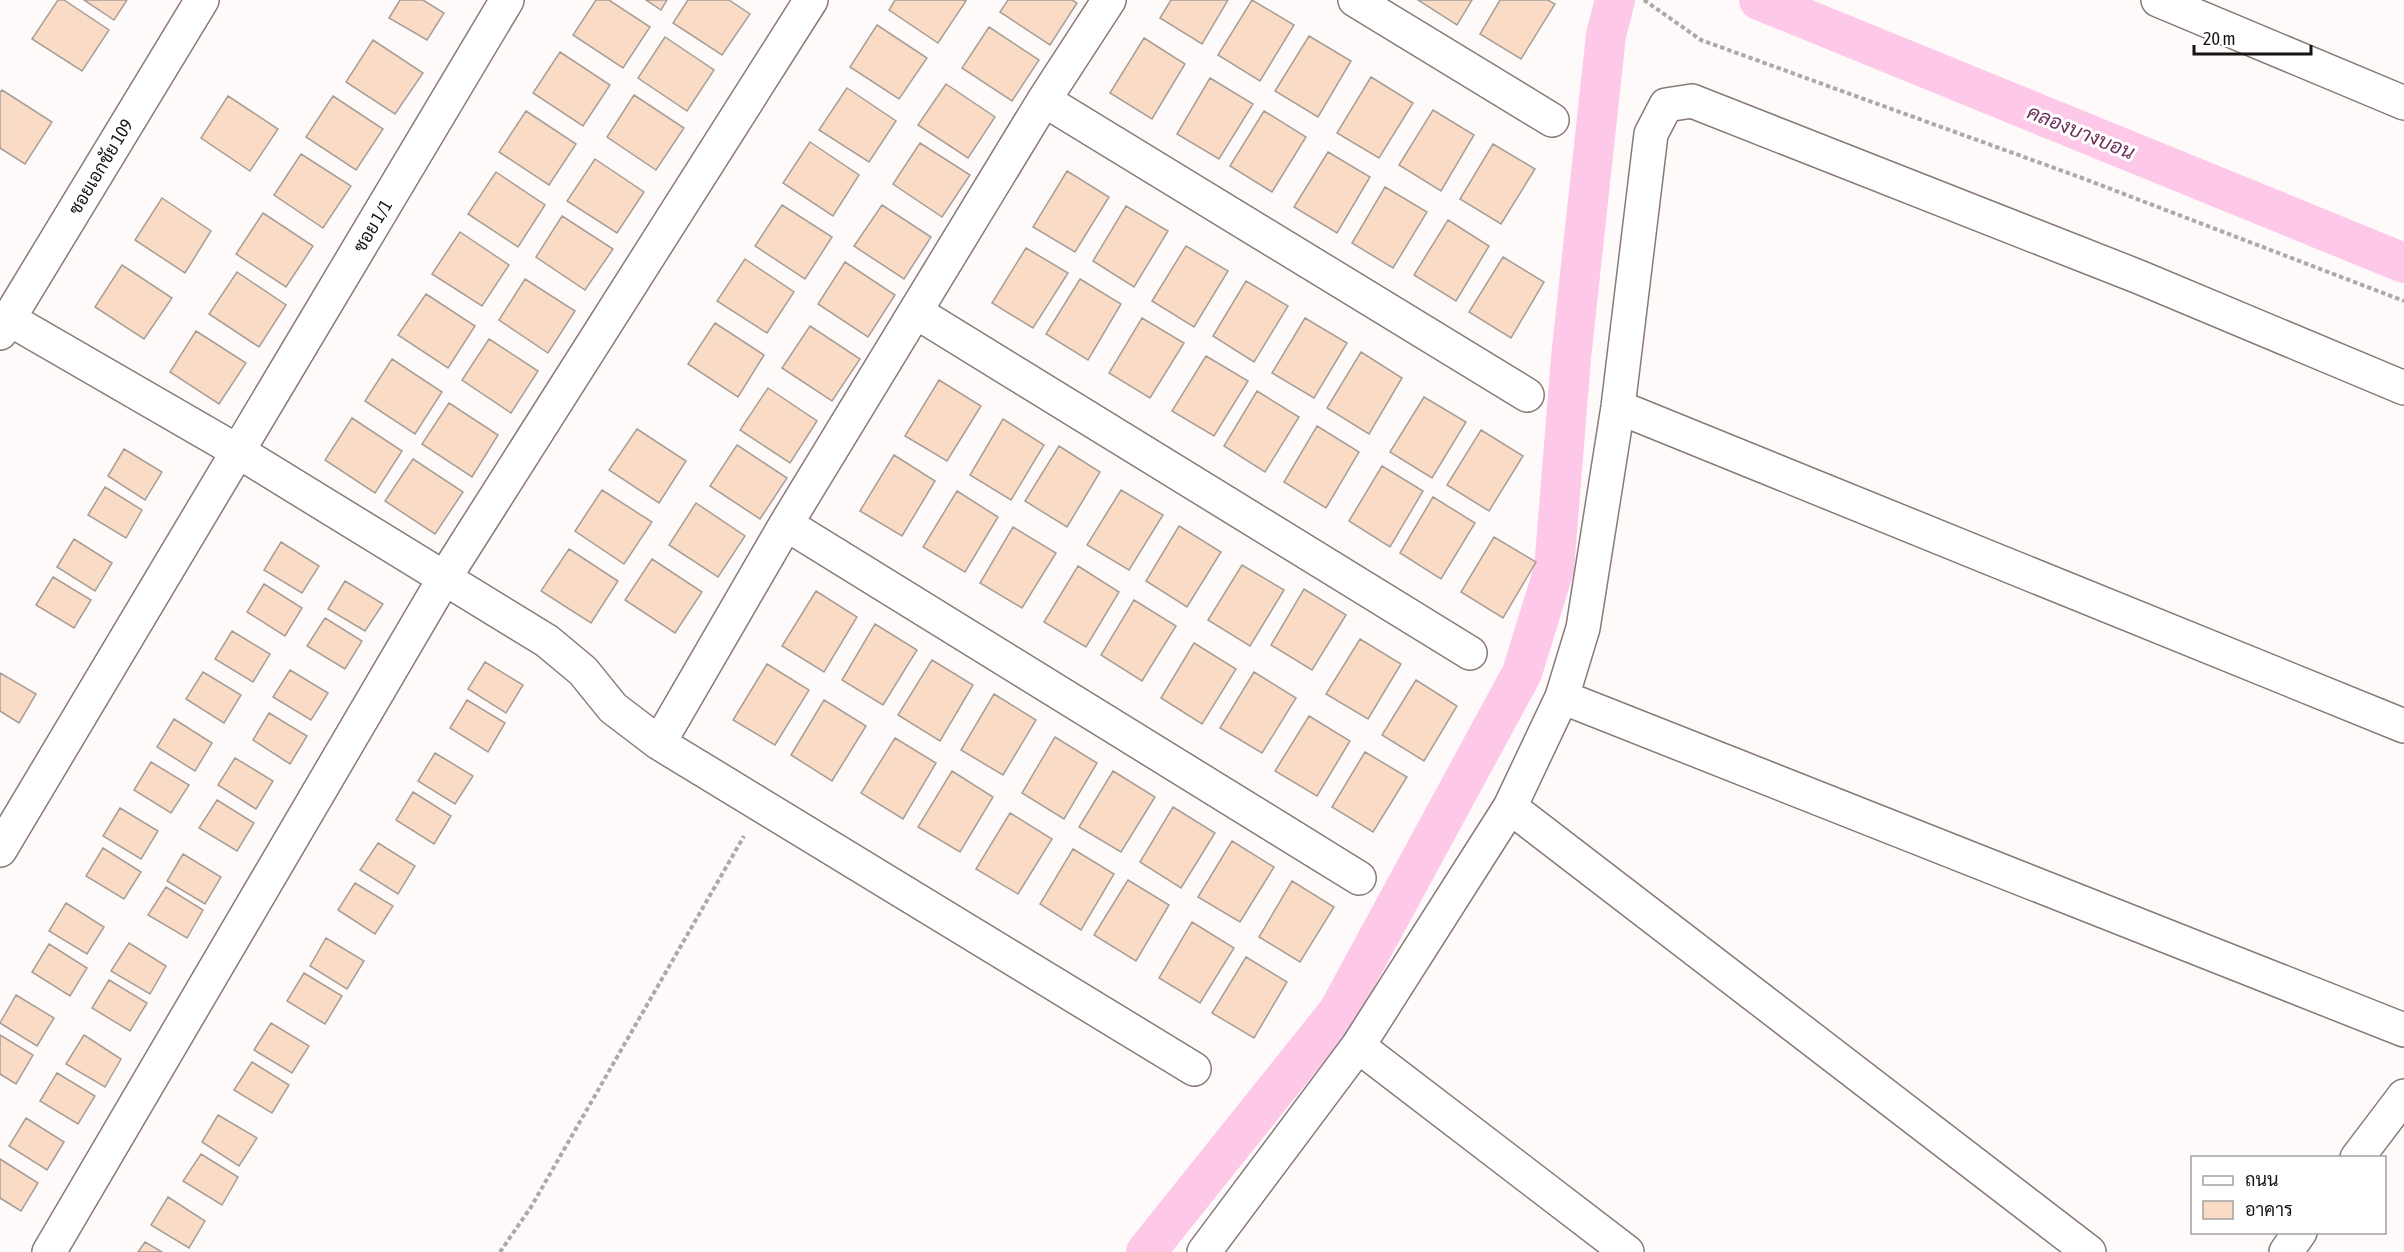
<svg xmlns="http://www.w3.org/2000/svg" width="2404" height="1252" viewBox="0 0 2404 1252" font-family="'Asap Condensed',Sarabun,sans-serif">
<style>
.lines{fill:none;stroke-linecap:round;stroke-linejoin:round}
.canal{stroke:#fec9e9;stroke-width:40}
.building{fill:#f9dbc6;stroke:#a99e96;stroke-width:1.5}
.minor-casing{stroke:#887a77;stroke-width:36}
.path{stroke:#ada9a9;stroke-width:4;stroke-dasharray:4.5 3;stroke-linecap:butt}
.minor{stroke:#fff;stroke-width:33}
.labels{text-anchor:middle;stroke-width:6;stroke-linejoin:round;paint-order:stroke}
.street-label{font-size:18px;fill:#181312;stroke:#fff}
.water-label{font-size:20px;font-style:italic;fill:#6c2f58;stroke:#fff}
</style>
<rect width="100%" height="100%" fill="#fefafa"/>
<g class="lines">
<!-- canal -->
<path class="canal" d="M1759,0L2404,263
M1146,1252L1338,1012L1522,673L1554,569L1571,358L1606,35L1615,0"/>
</g>
<!-- building -->
<path class="building" d="M58,0H64L109,30L82,71L32,39Z
M84,0H127L114,20Z
M400,0H423L444,13L427,40L389,18Z
M596,0H609L650,27L623,68L573,35Z
M646,0H667L661,10Z
M688,0H729L750,14L722,55L673,23Z
M895,0H963L966,1L938,43L889,10Z
M1008,0H1072L1077,3L1050,45L1000,12Z
M1171,0H1228L1202,44L1160,18Z
M1252,0L1294,25L1260,81L1218,55Z
M1418,0H1472L1457,25Z
M1500,0H1548L1555,4L1521,59L1480,34Z
M877,25L927,58L899,99L850,67Z
M989,27L1039,60L1012,101L962,68Z
M1309,36L1351,61L1318,117L1275,91Z
M665,37L714,70L687,111L638,78Z
M1144,38L1185,64L1152,119L1110,93Z
M373,40L423,73L395,114L346,82Z
M560,52L610,85L583,126L533,93Z
M1371,77L1413,103L1379,158L1337,133Z
M1210,78L1253,104L1219,159L1177,134Z
M946,84L995,117L968,158L918,125Z
M847,88L896,121L869,162L819,130Z
M2,90L52,122L25,164L0,148V92Z
M634,95L684,128L656,170L607,137Z
M228,96L278,129L250,171L201,138Z
M333,96L383,129L356,170L306,137Z
M1433,110L1474,135L1441,191L1399,165Z
M526,111L576,144L549,185L499,152Z
M1264,111L1306,137L1272,192L1230,166Z
M810,142L859,175L833,216L783,183Z
M920,143L970,175L942,217L893,184Z
M1493,144L1535,169L1501,224L1460,199Z
M1328,152L1370,177L1337,233L1294,207Z
M301,154L351,186L323,228L274,195Z
M595,159L644,192L617,233L567,201Z
M1067,171L1109,197L1075,252L1033,227Z
M496,172L545,205L518,247L468,214Z
M1385,187L1427,212L1393,268L1352,243Z
M162,198L211,231L185,273L135,240Z
M782,205L832,237L805,279L755,246Z
M882,205L931,237L904,279L854,246Z
M1126,206L1168,231L1134,287L1093,261Z
M263,213L313,246L286,287L236,254Z
M562,216L613,249L585,290L536,257Z
M1448,220L1489,246L1456,301L1414,275Z
M460,232L509,265L482,306L432,274Z
M1186,246L1228,271L1194,327L1152,301Z
M1026,248L1068,273L1033,328L992,303Z
M1503,257L1544,282L1511,338L1469,312Z
M745,259L794,292L767,333L717,301Z
M845,262L895,295L868,337L818,304Z
M122,265L172,298L144,339L95,307Z
M237,272L286,305L259,347L209,314Z
M525,279L575,311L548,353L499,320Z
M1080,279L1121,304L1088,360L1046,334Z
M1246,281L1288,306L1254,362L1213,336Z
M426,294L475,326L448,368L398,335Z
M1142,318L1184,343L1150,398L1109,373Z
M1305,318L1347,343L1314,398L1272,373Z
M715,323L764,355L738,397L688,364Z
M810,326L860,359L832,401L782,368Z
M196,331L246,363L219,404L170,372Z
M489,339L538,371L511,413L462,380Z
M1361,352L1402,378L1369,434L1327,408Z
M1206,356L1248,381L1214,436L1172,411Z
M392,359L442,392L415,434L365,401Z
M939,380L981,406L947,461L905,436Z
M768,388L817,421L790,463L740,430Z
M1257,391L1299,417L1265,472L1224,446Z
M1424,397L1466,422L1432,478L1390,452Z
M449,403L498,435L472,477L422,444Z
M352,418L402,451L375,493L325,460Z
M1003,419L1044,445L1011,500L970,475Z
M1317,426L1359,452L1326,508L1284,482Z
M637,429L686,461L659,503L609,470Z
M1481,430L1523,456L1489,511L1447,485Z
M737,445L787,478L760,519L710,486Z
M1059,446L1100,472L1067,527L1025,501Z
M124,449L162,472L145,500L108,476Z
M894,455L935,481L902,536L860,511Z
M413,459L463,492L435,534L385,501Z
M1382,466L1423,491L1390,547L1349,521Z
M105,487L142,510L126,538L88,515Z
M602,490L652,522L624,564L575,531Z
M1121,490L1163,515L1129,570L1087,545Z
M957,491L998,517L965,572L923,547Z
M1433,497L1475,523L1441,579L1400,553Z
M696,503L745,536L718,577L669,545Z
M1179,526L1221,552L1187,607L1146,581Z
M1013,527L1056,553L1022,608L980,583Z
M1494,537L1536,562L1503,618L1461,592Z
M74,539L112,563L95,591L57,567Z
M281,542L319,566L302,593L264,570Z
M569,549L618,581L591,623L541,591Z
M652,559L702,592L675,633L625,600Z
M1242,565L1284,590L1250,646L1208,620Z
M1078,566L1119,592L1086,647L1044,622Z
M53,577L91,600L74,628L36,605Z
M345,581L383,604L365,631L328,609Z
M264,584L302,608L285,636L247,612Z
M1304,589L1346,615L1312,670L1271,645Z
M816,591L857,617L824,672L782,646Z
M1134,600L1176,626L1142,681L1101,655Z
M325,618L362,641L345,669L307,646Z
M875,624L917,650L883,705L842,680Z
M232,631L270,654L253,682L215,659Z
M1360,639L1401,664L1368,719L1326,694Z
M1194,643L1236,669L1202,724L1161,698Z
M932,660L973,685L940,741L898,715Z
M485,662L523,685L506,713L468,689Z
M767,664L809,690L775,745L733,720Z
M290,670L328,693L311,720L273,697Z
M203,672L241,695L224,723L186,699Z
M1254,672L1296,698L1262,753L1220,728Z
M0,673L36,694L19,723L0,711Z
M1416,680L1457,706L1424,761L1382,735Z
M994,694L1036,720L1003,775L961,750Z
M467,700L505,723L488,752L450,728Z
M824,700L866,726L832,781L791,755Z
M269,713L307,736L290,764L253,740Z
M1309,716L1350,741L1317,796L1275,771Z
M174,719L212,743L195,771L157,747Z
M1055,737L1097,763L1064,819L1022,793Z
M895,738L936,763L903,819L861,793Z
M1365,752L1407,777L1373,832L1332,807Z
M435,753L473,776L455,804L418,781Z
M235,758L273,781L256,809L218,785Z
M151,762L189,785L171,813L134,790Z
M952,771L993,797L960,852L918,827Z
M1113,771L1155,797L1121,852L1079,827Z
M413,792L451,816L434,844L396,820Z
M217,800L254,823L237,851L199,828Z
M1173,807L1215,833L1181,888L1140,862Z
M120,808L158,831L141,859L103,836Z
M1010,813L1052,839L1018,894L976,869Z
M1232,841L1274,867L1240,922L1198,897Z
M378,843L415,866L398,894L360,870Z
M103,848L141,872L124,899L86,876Z
M1073,849L1114,874L1081,930L1040,904Z
M183,854L221,877L205,904L167,881Z
M1128,880L1169,905L1136,961L1094,935Z
M1292,881L1334,907L1300,962L1259,937Z
M355,883L393,906L375,934L338,910Z
M166,887L203,910L187,938L148,915Z
M66,903L104,927L87,954L49,931Z
M1192,922L1234,948L1200,1003L1159,978Z
M326,938L364,961L347,989L310,966Z
M129,943L166,966L150,994L111,971Z
M49,944L87,968L70,996L32,972Z
M1246,957L1287,982L1254,1038L1212,1013Z
M304,973L342,996L325,1024L287,1001Z
M109,980L147,1003L130,1031L92,1008Z
M16,995L54,1018L37,1046L0,1023Z
M271,1023L309,1046L292,1073L254,1050Z
M0,1035L33,1055L16,1084L0,1074Z
M84,1035L121,1059L105,1087L66,1064Z
M252,1062L289,1085L272,1113L234,1090Z
M57,1073L95,1096L78,1124L40,1101Z
M218,1115L257,1138L239,1166L202,1142Z
M26,1118L64,1142L47,1170L9,1146Z
M201,1154L238,1177L222,1205L183,1181Z
M0,1159L38,1183L21,1211L0,1198Z
M168,1197L205,1221L189,1248L151,1225Z
M145,1242L162,1252H138Z"/>
<g class="lines">
<!-- minor casing -->
<g class="minor-casing">
<path id="minor" d="M1355,0L1552,120
M2158,0L2404,103
M1044,100L1527,395
M916,312L1470,653
M9,319L239,452L547,641L583,671L613,708L659,743L1194,1069
M0,333L202,0
M1618,407L2404,726
M786,524L1359,878
M1562,697L2404,1030
M659,743L786,524L1044,100L1109,0
M1510,807L2089,1252
M0,850L507,0
M1358,1046L1627,1252
M2357,1158L2404,1096
M49,1252L445,577L811,0
M1204,1252L1358,1046L1510,807L1562,697L1583,628L1618,407L1651,134L1666,105L1692,101L2139,277L2404,388
M2286,1252L2300,1232"/>
</g>
<!-- path -->
<path class="path" d="M1644,0L1701,40L2082,178L2404,301
M500,1252L531,1207L744,836"/>
<!-- minor -->
<use href="#minor" class="minor"/>
</g>
<g class="labels">
<!-- street labels -->
<g class="street-label">
<text transform="translate(101 167) rotate(-59)" y="6">ซอยเอกชัย 109</text>
<text transform="translate(373 226) rotate(-59)" y="6">ซอย 1/1</text>
</g>
<!-- water labels -->
<g class="water-label">
<text transform="translate(2081 132) rotate(22)" y="7">คลองบางบอน</text>
</g>
</g>
<!-- legend -->
<rect x="2191" y="1156" width="195" height="78" fill="#ffffff" stroke="#a3a1a0" stroke-width="1.5"/>
<rect x="2203" y="1176" width="30" height="9" fill="#ffffff" stroke="#a3a1a0" stroke-width="1.5"/>
<text x="2245" y="1186" font-size="18" fill="#181312">ถนน</text>
<rect x="2203" y="1201" width="30" height="18" fill="#f9dbc6" stroke="#a3a1a0" stroke-width="1.5"/>
<text x="2245" y="1216" font-size="18" fill="#181312">อาคาร</text>
<!-- scale -->
<path d="M2194 45v9h117v-9" fill="none" stroke="#181312" stroke-width="3"/>
<text x="2203" y="45" font-size="18" fill="#181312" stroke="#ffffff" stroke-width="4.5" paint-order="stroke">20 m</text>
</svg>
